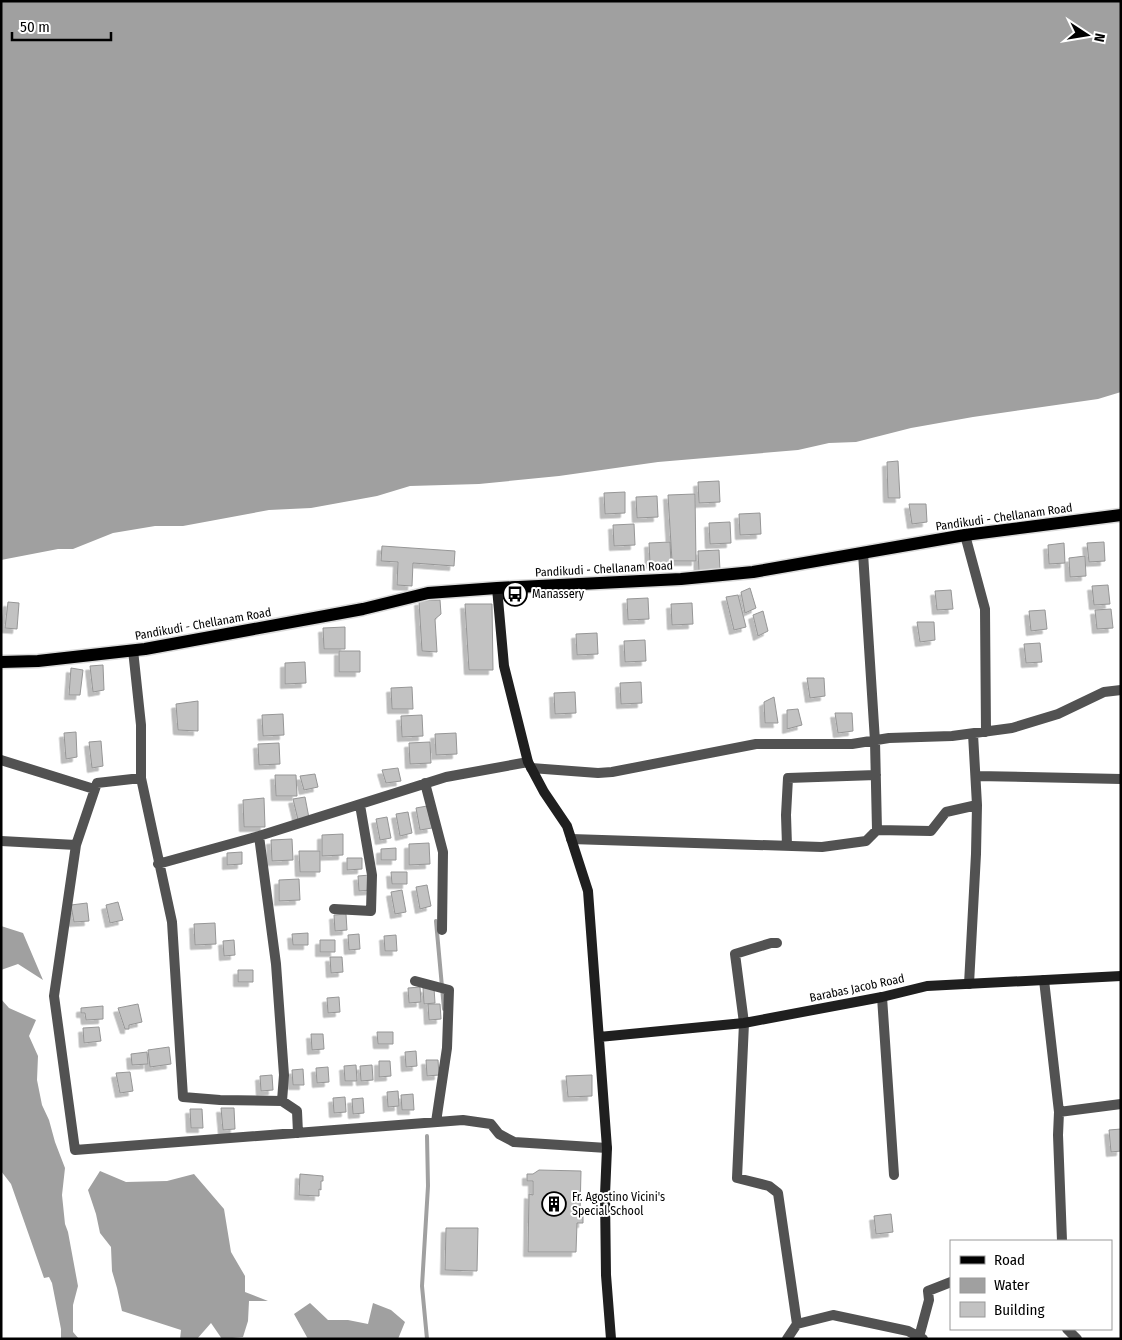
<svg xmlns="http://www.w3.org/2000/svg" width="1122" height="1340" viewBox="0 0 1122 1340" font-family="'Fira Sans Condensed',sans-serif">
<style>
.water{fill:#a0a0a0}
.lines{fill:none;stroke-linecap:round;stroke-linejoin:round}
.stream{stroke:#a0a0a0;stroke-width:4}
.building{fill:#c2c2c2;stroke:#969696;filter:url(#shadow)}
.primary-casing{stroke:#dbdbdb;stroke-width:15}
.street{stroke:#525252;stroke-width:10}
.secondary{stroke:#1f1f1f;stroke-width:10}
.primary{stroke:#000;stroke-width:12}
.labels{text-anchor:middle;stroke-width:4;stroke-linejoin:round;paint-order:stroke}
.street-label{font-size:12px;fill:#000;stroke:#fff}
.poi-label{font-size:12px;fill:#000;stroke:#fff;text-anchor:start}
</style>
<defs>
<filter id="shadow"><feDropShadow dx="-4.5" dy="4.5" stdDeviation="0" flood-color="#0004"/></filter>
</defs>
<rect width="100%" height="100%" fill="#fff"/>
<!-- water -->
<path class="water" d="M1,1H1121V392L1098,399L973,417L911,428L856,442L829,443L798,450L658,462L559,476L479,484L410,486L377,496L311,508L269,510L183,526H155L113,533L73,549H58L1,560Z
M1,926L23,933L43,980L18,964L1,970Z
M1,999L9,1008L36,1020L29,1036L38,1056L37,1080L42,1105L49,1120L55,1142L65,1168L62,1195L65,1224L68,1232L78,1286L73,1305V1332L79,1339H61V1329L52,1283L49,1277L44,1278L11,1184L1,1171Z
M100,1171L126,1182L167,1181L194,1174L224,1209L231,1252L245,1276V1292L268,1301H249L248,1321L243,1337L222,1339L211,1323L197,1339H180L181,1330L122,1311L117,1288L112,1271L111,1247L100,1233L96,1214L88,1190Z
M310,1303L328,1320H348L368,1324L373,1303L391,1310L405,1322L398,1339H308L294,1314Z"/>
<g class="lines">
<!-- stream -->
<path class="stream" d="M436,921L444,1009
M427,1339L422,1286L428,1186L427,1136"/>
</g>
<!-- building -->
<path class="building" d="M898,461L900,498H888L887,462Z
M719,481L720,502L699,503L698,482Z
M625,492V513L605,514L604,493Z
M695,494L696,561H672L668,495Z
M657,496L658,517L637,518L636,497Z
M909,504H926L927,522L912,524Z
M760,513L761,534L740,535L739,514Z
M730,522L731,543L710,544L709,523Z
M634,524L635,545L614,546L613,525Z
M670,542L671,563L650,564L649,543Z
M1104,542L1105,561L1089,562L1087,543Z
M1064,543L1065,563L1049,564L1048,545Z
M382,546L455,551L454,566L413,563L412,586L397,585L398,562L381,561Z
M719,550L720,571L699,572L698,551Z
M1085,556L1086,576L1070,577L1069,558Z
M1108,585L1110,604L1094,605L1092,586Z
M750,588L756,608L745,613L741,592Z
M951,590L953,609L937,610L935,591Z
M738,595L746,627L734,630L726,597Z
M648,598L649,619L628,620L627,599Z
M440,600L441,614L435,619L437,652L422,651L419,601Z
M8,602L19,603L17,629L5,628Z
M692,603L693,624L672,625L671,604Z
M465,604H492L493,670H469Z
M1111,609L1113,628L1097,629L1095,610Z
M1045,610L1047,629L1031,631L1029,611Z
M763,611L768,631L758,636L753,615Z
M917,622H934L935,640L920,642Z
M345,627V649H324L323,628Z
M597,633L598,654L577,655L576,634Z
M645,640L646,661L625,662L624,641Z
M1040,643L1042,662L1026,663L1024,644Z
M339,651H360V672H339Z
M305,662L306,683L285,684V663Z
M103,665L104,690L93,692L90,666Z
M71,668L83,670L80,695H69Z
M807,678H824L825,696L810,698Z
M641,682L642,703L621,704L620,683Z
M412,687L413,709H392L391,688Z
M575,692L576,713L555,714L554,693Z
M774,697L778,723H765L764,702Z
M198,701V731L178,730L176,704Z
M798,709L802,725L787,729V710Z
M835,713H852L853,731L838,733Z
M283,714L284,735L263,736L262,715Z
M422,715L423,736L402,737L401,716Z
M76,732L77,757L66,759L64,733Z
M456,733L457,754L436,755L435,734Z
M101,741L103,766L92,768L89,742Z
M430,742L431,763L410,764L409,743Z
M279,743L280,764L259,765L258,744Z
M398,768L401,781L386,783L382,770Z
M315,774L318,787L304,790L300,776Z
M275,775H296L297,796H276Z
M305,797L309,818L298,820L293,799Z
M264,798L265,827H244L243,800Z
M427,806L432,828L420,830L416,808Z
M408,812L412,833L400,836L396,814Z
M387,817L391,838L380,840L376,819Z
M343,834V855L322,856V835Z
M292,839L293,860L272,861L271,840Z
M429,843L430,864L409,865V844Z
M396,848V860H381V849Z
M299,851H320V872H300Z
M242,852V864L227,865V853Z
M347,858H362V869L347,870Z
M391,872H407V884H392Z
M370,875L371,890L359,891L358,876Z
M299,879L300,900L279,901V880Z
M427,885L431,906L420,909L416,887Z
M402,890L406,912L395,914L391,892Z
M118,902L123,920L110,923L106,905Z
M87,903L89,921L74,922L71,905Z
M346,914L347,930L335,931L334,915Z
M215,923L216,944L195,945L194,924Z
M308,933V945H293L292,934Z
M359,934L360,949L349,950L348,935Z
M396,935L397,951H385L384,936Z
M234,940L235,955L224,956L223,941Z
M320,940H335V952H320Z
M330,957H342L343,972L331,973Z
M238,970H253V982H238Z
M420,987L421,1002L409,1003L408,988Z
M423,988H434L435,1003L424,1004Z
M339,997L340,1012L328,1013L327,998Z
M138,1004L142,1022L129,1025V1029H125L118,1008Z
M428,1004H440L441,1019L429,1020Z
M103,1006V1019L86,1020L85,1013H81V1008Z
M99,1027L101,1041L84,1043L83,1028Z
M377,1032H393V1044H378Z
M311,1034H323L324,1049L312,1050Z
M169,1047L171,1064L150,1067L148,1050Z
M416,1051L417,1066L406,1067L405,1052Z
M147,1052L148,1064L132,1065L131,1054Z
M426,1060H438L439,1075L427,1076Z
M379,1061H390L391,1076L379,1077Z
M356,1065L357,1081H345L344,1066Z
M372,1065L373,1080L361,1081L360,1066Z
M328,1067L329,1082L317,1083L316,1068Z
M303,1069L304,1085H293L292,1070Z
M130,1072L133,1091L120,1093L116,1073Z
M272,1075L273,1090L261,1091L260,1076Z
M592,1075V1096L568,1097L566,1076Z
M398,1091L399,1106L388,1107L387,1092Z
M413,1094L414,1110H402L401,1095Z
M345,1097L346,1112L334,1113L333,1098Z
M363,1098L364,1113L353,1114L352,1099Z
M221,1108H234L235,1129L223,1130Z
M190,1109H202L203,1128H191Z
M1121,1129V1151L1111,1152L1109,1130Z
M539,1170L581,1171L580,1213H583V1223H577L576,1252H528L529,1194L533,1195V1181H527V1174H533Z
M300,1174L323,1176V1181H321V1190L319,1189V1196L299,1195Z
M891,1214L893,1232L876,1234L874,1216Z
M446,1228H478L477,1271L445,1270Z"/>
<g class="lines">
<!-- primary casing -->
<g class="primary-casing">
<path id="primary" d="M1,662L38,661L145,649L363,609L428,593L497,588L681,579L753,572L965,535L1121,515"/>
</g>
<!-- street -->
<path class="street" d="M965,535L985,609L986,732
M133,650L141,725V778L172,922L183,1097L220,1100L282,1101
M1,760L94,789
M531,768L598,773L612,772L756,744H852L889,738L952,736L1012,728L1058,714L1104,692L1121,690
M976,776L1121,779
M141,778L97,783L76,845L54,996L75,1150L463,1120L491,1124L499,1134L514,1142L607,1148
M425,783L443,852L442,930
M877,830L931,831L946,812L977,805
M571,839L822,847L866,841L877,830L875,741L863,553
M1,841L76,845
M787,846L786,815L788,778L876,775
M158,864L259,836
M334,909L371,911L372,875L360,805
M777,943H771L735,954L744,1023L737,1178L769,1186L778,1193L797,1324
M1044,980L1059,1112L1058,1135L1062,1241
M415,981L449,990L447,1048L436,1122
M969,984L976,854L977,805L973,734
M882,997L894,1175
M1059,1112L1121,1104
M298,1133L297,1111L282,1101L284,1075L276,964L259,836L446,777L528,762
M1067,1329L1077,1339
M919,1337L929,1300L928,1291L951,1282
M787,1339L797,1324L833,1315L908,1331L923,1339"/>
<!-- secondary -->
<path class="secondary" d="M497,588L504,666L528,762L544,792L567,826L588,891L607,1148L605,1195L606,1275L611,1339
M599,1037L744,1023L882,997L927,986L1121,976"/>
<!-- primary -->
<use href="#primary" class="primary"/>
</g>
<!-- icons -->
<defs>
<g id="bus-ring" transform="scale(1.25)"><circle r="9.5" fill="#fff" stroke="#000" stroke-width="1.5"/><path d="M-5-6H5V4H4V6H2V4H-2V6H-4V4H-5ZM-3.5-4V0h7V-4ZM-3.5 1.2v1.5H-2V1.2ZM2 1.2v1.5H3.5V1.2Z" fill="#000"/></g>
<g id="building-ring" transform="scale(1.25)"><circle r="9.5" fill="#fff" stroke="#000" stroke-width="1.5"/><path d="M-4-6H4V6H1V3H-1V6H-4ZM-2.5-4.3h1.7v1.8h-1.7ZM.8-4.3h1.7v1.8H.8ZM-2.5-1h1.7V.8h-1.7ZM.8-1h1.7V.8H.8Z" fill="#000"/></g>
</defs>
<g fill-rule="evenodd">
<use href="#bus-ring" x="515" y="594"/>
<use href="#building-ring" x="554" y="1204"/>
</g>
<g class="labels">
<!-- street labels -->
<g class="street-label">
<text transform="translate(1004 517) rotate(-8)" y="4">Pandikudi - Chellanam Road</text>
<text transform="translate(604 569) rotate(-3)" y="4">Pandikudi - Chellanam Road</text>
<text transform="translate(203 624) rotate(-10)" y="4">Pandikudi - Chellanam Road</text>
<text transform="translate(857 988) rotate(-12)" y="4">Barabas Jacob Road</text>
</g>
<!-- poi labels -->
<g class="poi-label">
<text x="532" y="598">Manassery</text>
<text x="572" y="1201">Fr. Agostino Vicini's<tspan x="572" dy="14">Special School</tspan></text>
</g>
</g>
<!-- border -->
<rect width="1122" height="1340" fill="none" stroke="#000000" stroke-width="5"/>
<!-- legend -->
<rect x="950" y="1240" width="162" height="90" fill="#ffffff" stroke="#999999"/>
<rect x="960" y="1256" width="25" height="8" fill="#000000" stroke="#999999"/>
<text x="994" y="1265" font-size="15" fill="#000000">Road</text>
<rect x="960" y="1278" width="25" height="15" fill="#a0a0a0" stroke="#999999"/>
<text x="994" y="1290" font-size="15" fill="#000000">Water</text>
<rect x="960" y="1302" width="25" height="15" fill="#c2c2c2" stroke="#999999"/>
<text x="994" y="1315" font-size="15" fill="#000000">Building</text>
<!-- north arrow -->
<g transform="translate(1087 35) rotate(102)" stroke="#ffffff" stroke-width="4" paint-order="stroke">
<path d="M0-4L9 19L0 12L-9 19Z" fill="#000000"/>
<text y="-8" font-size="14" font-weight="bold" text-anchor="middle" fill="#000000">N</text>
</g>
<!-- scale -->
<path d="M12 32v8h99v-8" fill="none" stroke="#000000" stroke-width="2.5"/>
<text x="20" y="32" font-size="15" fill="#000000" stroke="#ffffff" stroke-width="4" paint-order="stroke">50 m</text>
</svg>
